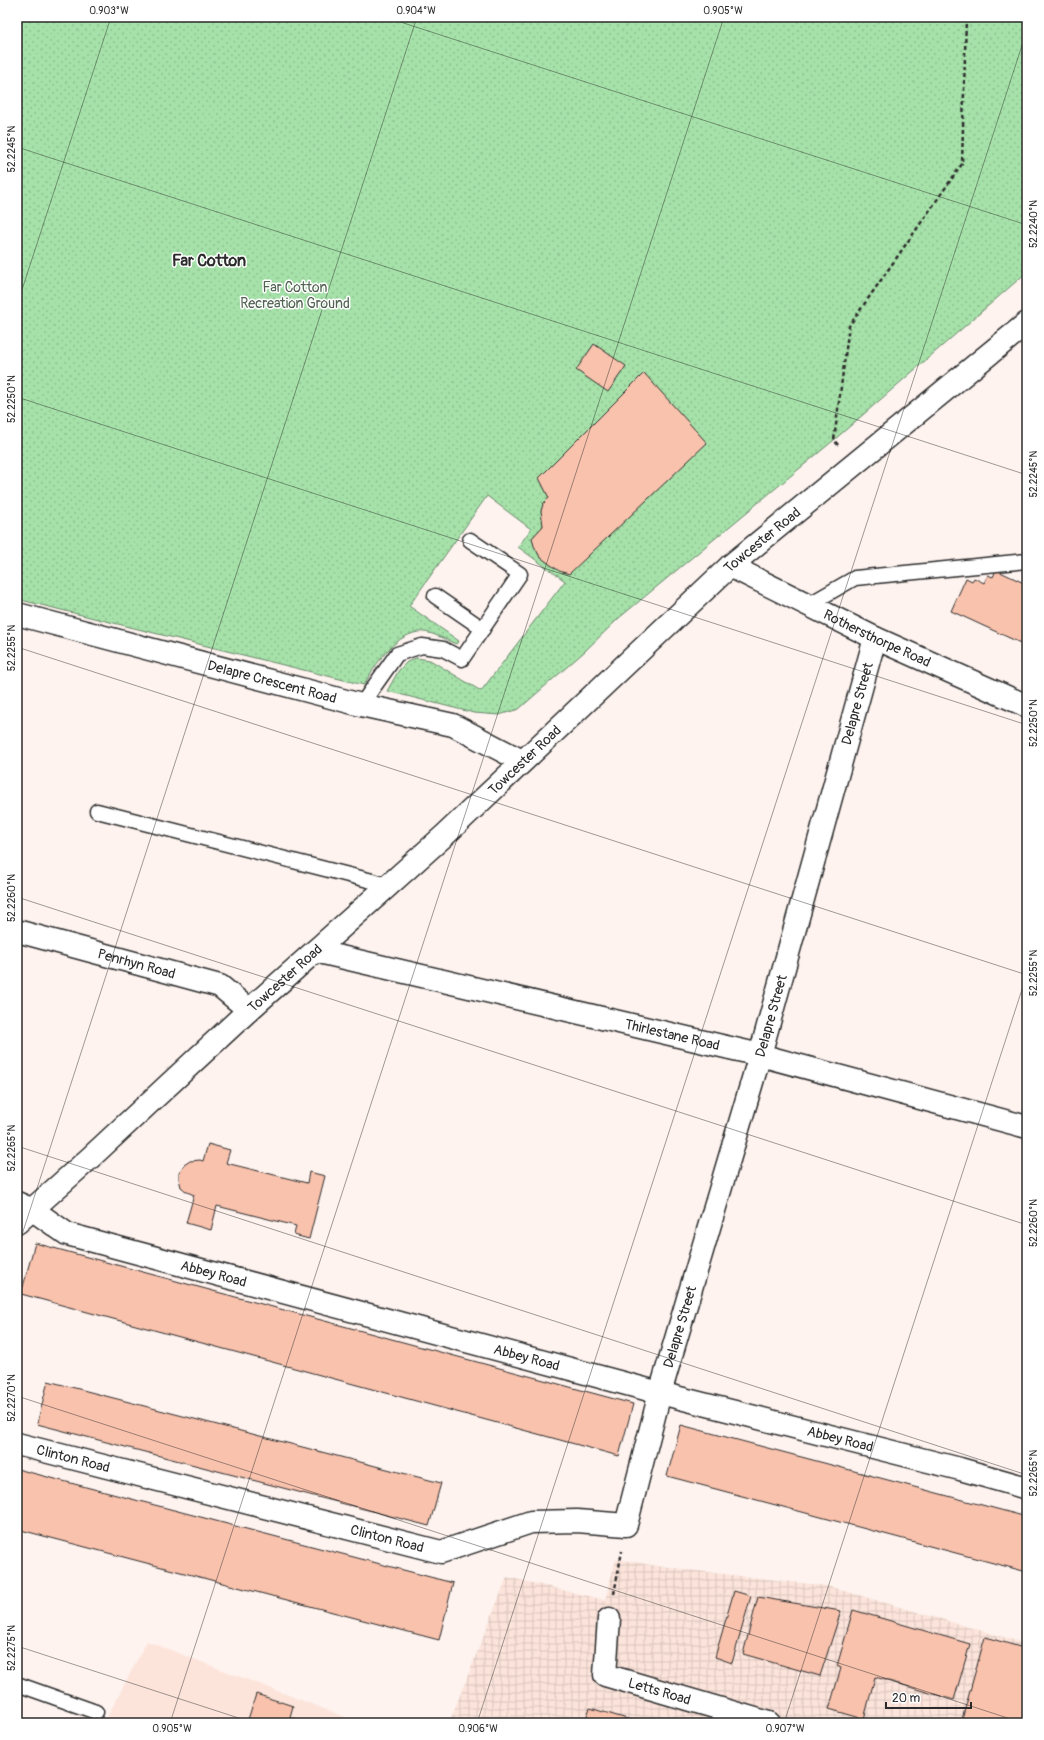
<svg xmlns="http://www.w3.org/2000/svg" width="1044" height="1740" viewBox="0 0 1044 1740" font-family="Pangolin,sans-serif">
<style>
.built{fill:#fce4db}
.industrial{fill:url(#industrial-grid)}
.park{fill:url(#park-dots);stroke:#68866a}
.building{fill:#f9c2ad;stroke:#2b2b2b}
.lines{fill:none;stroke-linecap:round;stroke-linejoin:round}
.service-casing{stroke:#2b2b2b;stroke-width:17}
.minor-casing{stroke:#2b2b2b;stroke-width:25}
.tertiary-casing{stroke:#2b2b2b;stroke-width:25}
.primary-casing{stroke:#2b2b2b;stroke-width:25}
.path{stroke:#2b2b2b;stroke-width:2.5;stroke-dasharray:4 3;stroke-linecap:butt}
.service{stroke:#fff;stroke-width:14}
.minor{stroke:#fff;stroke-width:22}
.tertiary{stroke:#fff;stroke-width:22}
.primary{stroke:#fff;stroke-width:22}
.ticks{fill:none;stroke:#2b2b2b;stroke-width:1;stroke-opacity:0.45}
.labels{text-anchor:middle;stroke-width:3;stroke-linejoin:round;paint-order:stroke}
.park-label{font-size:14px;fill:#506250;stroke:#fff}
.street-label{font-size:14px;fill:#2b2b2b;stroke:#fff}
.quarter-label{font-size:16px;font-weight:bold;fill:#2b2b2b;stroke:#fff}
.neatline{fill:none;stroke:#2b2b2b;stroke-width:1.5}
.ticks-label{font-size:10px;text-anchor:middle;fill:#2b2b2b}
</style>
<defs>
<pattern id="industrial-grid" width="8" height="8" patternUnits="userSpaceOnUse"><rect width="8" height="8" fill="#fce4db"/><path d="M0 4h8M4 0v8" fill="none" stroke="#d8c4bc"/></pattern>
<pattern id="park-dots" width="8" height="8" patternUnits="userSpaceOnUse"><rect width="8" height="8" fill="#a5e1a8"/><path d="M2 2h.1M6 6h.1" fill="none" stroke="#8ec191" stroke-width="1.8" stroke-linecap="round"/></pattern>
</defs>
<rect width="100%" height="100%" fill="#fef3ef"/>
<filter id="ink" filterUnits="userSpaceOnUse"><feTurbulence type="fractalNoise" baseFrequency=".025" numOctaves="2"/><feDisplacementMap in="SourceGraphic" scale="8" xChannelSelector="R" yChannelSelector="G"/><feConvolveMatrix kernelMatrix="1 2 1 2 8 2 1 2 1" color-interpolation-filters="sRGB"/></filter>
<g filter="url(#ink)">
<!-- built -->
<path class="built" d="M147,1641L361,1723H104Z"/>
<!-- industrial -->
<path class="industrial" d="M616,1559L664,1567L827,1586L1027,1644V1723H449L507,1577L605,1600Z"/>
<!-- park -->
<path class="park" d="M17,17H1027V272L834,440L619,618L584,652L519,709L499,715L474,713L387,691L399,670L407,662L416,658L430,660L481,691L565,581L518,547L531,529L487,496L409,606L459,641L456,644C446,640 429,630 418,632C392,637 376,664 364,685L17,599Z"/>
<!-- building -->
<path class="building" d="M594,344L626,366L608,392L576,370Z
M644,373L707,443L569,574L559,571L540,557L534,546L532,538L543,526L541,511L543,504L549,498L539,478Z
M996,570L1026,584L1024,589L1027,590V646L951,611L966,578L972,581L974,578L984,583L988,575L993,577Z
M208,1144L230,1150L226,1163L307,1183L309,1172L325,1176L309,1239L294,1235L296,1226L217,1206L211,1230L186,1223L194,1195L187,1192L181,1187L179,1179V1172L184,1165L190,1161L200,1160L203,1161Z
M35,1243L633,1404L619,1456L21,1294Z
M48,1381L441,1483L429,1526L37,1424Z
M681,1425L1027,1517V1572L667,1476Z
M17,1469L453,1583L439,1640L17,1529Z
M734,1591L751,1596L732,1663L715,1657Z
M758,1597L841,1611L820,1676L743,1654Z
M853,1610L970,1644L954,1700L875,1677L864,1719L829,1709L841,1668L837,1666Z
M985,1637L1027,1649V1723H961Z
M256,1694L293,1706L290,1717L308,1723H247Z
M590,1708L641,1723H584Z"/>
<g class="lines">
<!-- service casing -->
<g class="service-casing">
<path id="service" d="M435,596L483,629
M808,605L855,578L1027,561
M361,705L397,654L422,646L443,649L462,659L520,574L470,540
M97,811L388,885
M17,1684L96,1712"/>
</g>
<!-- minor casing -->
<g class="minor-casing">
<g id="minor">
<path id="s1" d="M17,614L361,705L453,725L522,761"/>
<path id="s2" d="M17,931L220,986L249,1010"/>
<path id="s3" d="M315,951L760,1055L1027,1127"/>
<path id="s4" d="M17,1203L33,1210L67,1234L660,1393L960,1469L1027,1488"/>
<path id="s5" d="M17,1444L441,1552L531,1522L577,1521L626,1525L660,1393L760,1055L875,638"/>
<path id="s6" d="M609,1619L605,1675L769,1723"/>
</g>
</g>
<!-- tertiary casing -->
<g class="tertiary-casing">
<g id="tertiary">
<path id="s7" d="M730,566L875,638L1027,706"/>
</g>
</g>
<!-- primary casing -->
<g class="primary-casing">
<g id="primary">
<path id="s8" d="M17,1223L91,1157L249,1010L446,834L730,566L1027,323"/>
</g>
</g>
<!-- path -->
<path class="path" d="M838,445L834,440L849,326L962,164L966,17
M614,1594L622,1551"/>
<!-- service -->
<use href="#service" class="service"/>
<!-- minor -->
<use href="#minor" class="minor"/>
<!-- tertiary -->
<use href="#tertiary" class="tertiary"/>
<!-- primary -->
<use href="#primary" class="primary"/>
</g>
</g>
<!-- ticks -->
<path class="ticks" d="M385,17L1027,225M17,147L1027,475M17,305L111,17M17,397L1027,725M17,647L1027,975M17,897L1027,1225M17,1146L1027,1475M17,1250L417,17M17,1396L1023,1723M17,1646L254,1723M170,1723L724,17M477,1723L1027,30M784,1723L1027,974"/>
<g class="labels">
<!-- park labels -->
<g class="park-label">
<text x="295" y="292">Far Cotton<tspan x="295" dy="16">Recreation Ground</tspan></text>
</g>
<!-- street labels -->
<g class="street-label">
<text dy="5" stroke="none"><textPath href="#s8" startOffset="1011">Towcester Road</textPath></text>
<text dy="5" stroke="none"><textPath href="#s7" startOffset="164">Rothersthorpe Road</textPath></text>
<text dy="5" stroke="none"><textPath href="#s1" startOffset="264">Delapre Crescent Road</textPath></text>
<text dy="5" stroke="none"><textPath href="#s5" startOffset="1481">Delapre Street</textPath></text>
<text dy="5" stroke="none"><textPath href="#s8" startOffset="687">Towcester Road</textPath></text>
<text dy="5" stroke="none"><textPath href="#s2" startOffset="124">Penrhyn Road</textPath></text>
<text dy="5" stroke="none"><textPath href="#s8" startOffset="363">Towcester Road</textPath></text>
<text dy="5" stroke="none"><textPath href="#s5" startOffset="1157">Delapre Street</textPath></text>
<text dy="5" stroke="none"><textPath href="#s3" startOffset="367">Thirlestane Road</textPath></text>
<text dy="5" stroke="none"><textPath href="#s4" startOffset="211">Abbey Road</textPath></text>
<text dy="5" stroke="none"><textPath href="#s5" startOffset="833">Delapre Street</textPath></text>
<text dy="5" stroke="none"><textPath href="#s4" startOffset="535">Abbey Road</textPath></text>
<text dy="5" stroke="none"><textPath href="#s4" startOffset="859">Abbey Road</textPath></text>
<text dy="5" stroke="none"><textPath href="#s5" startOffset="58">Clinton Road</textPath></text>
<text dy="5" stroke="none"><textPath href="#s5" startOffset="382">Clinton Road</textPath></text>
<text dy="5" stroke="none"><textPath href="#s6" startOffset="113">Letts Road</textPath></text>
</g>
<!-- quarter labels -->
<g class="quarter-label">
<text x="209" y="266">Far Cotton</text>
</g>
</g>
<!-- margin -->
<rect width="1044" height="1740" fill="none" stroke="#fff" stroke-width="44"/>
<!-- scale -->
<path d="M886 1702v6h85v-6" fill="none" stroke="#2b2b2b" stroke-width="2"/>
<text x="892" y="1702" font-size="12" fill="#2b2b2b" stroke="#ffffff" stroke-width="3" paint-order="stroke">20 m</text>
<rect x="22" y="22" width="1000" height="1696" class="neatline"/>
<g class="ticks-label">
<text x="109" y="14">0.903°W</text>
<text x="416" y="14">0.904°W</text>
<text x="723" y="14">0.905°W</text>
<text transform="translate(11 149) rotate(-90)" y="4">52.2245°N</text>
<text transform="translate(1033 224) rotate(-90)" y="4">52.2240°N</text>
<text transform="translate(11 399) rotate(-90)" y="4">52.2250°N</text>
<text transform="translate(1033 474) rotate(-90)" y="4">52.2245°N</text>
<text transform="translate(11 648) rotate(-90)" y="4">52.2255°N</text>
<text transform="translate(1033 723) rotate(-90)" y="4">52.2250°N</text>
<text transform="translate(11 898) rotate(-90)" y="4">52.2260°N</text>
<text transform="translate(1033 973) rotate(-90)" y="4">52.2255°N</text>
<text transform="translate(11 1148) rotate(-90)" y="4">52.2265°N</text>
<text transform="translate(1033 1223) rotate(-90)" y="4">52.2260°N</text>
<text transform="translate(11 1398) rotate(-90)" y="4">52.2270°N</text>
<text transform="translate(1033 1473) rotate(-90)" y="4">52.2265°N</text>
<text transform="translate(11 1648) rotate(-90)" y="4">52.2275°N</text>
<text x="172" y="1732">0.905°W</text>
<text x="478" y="1732">0.906°W</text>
<text x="785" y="1732">0.907°W</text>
</g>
</svg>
